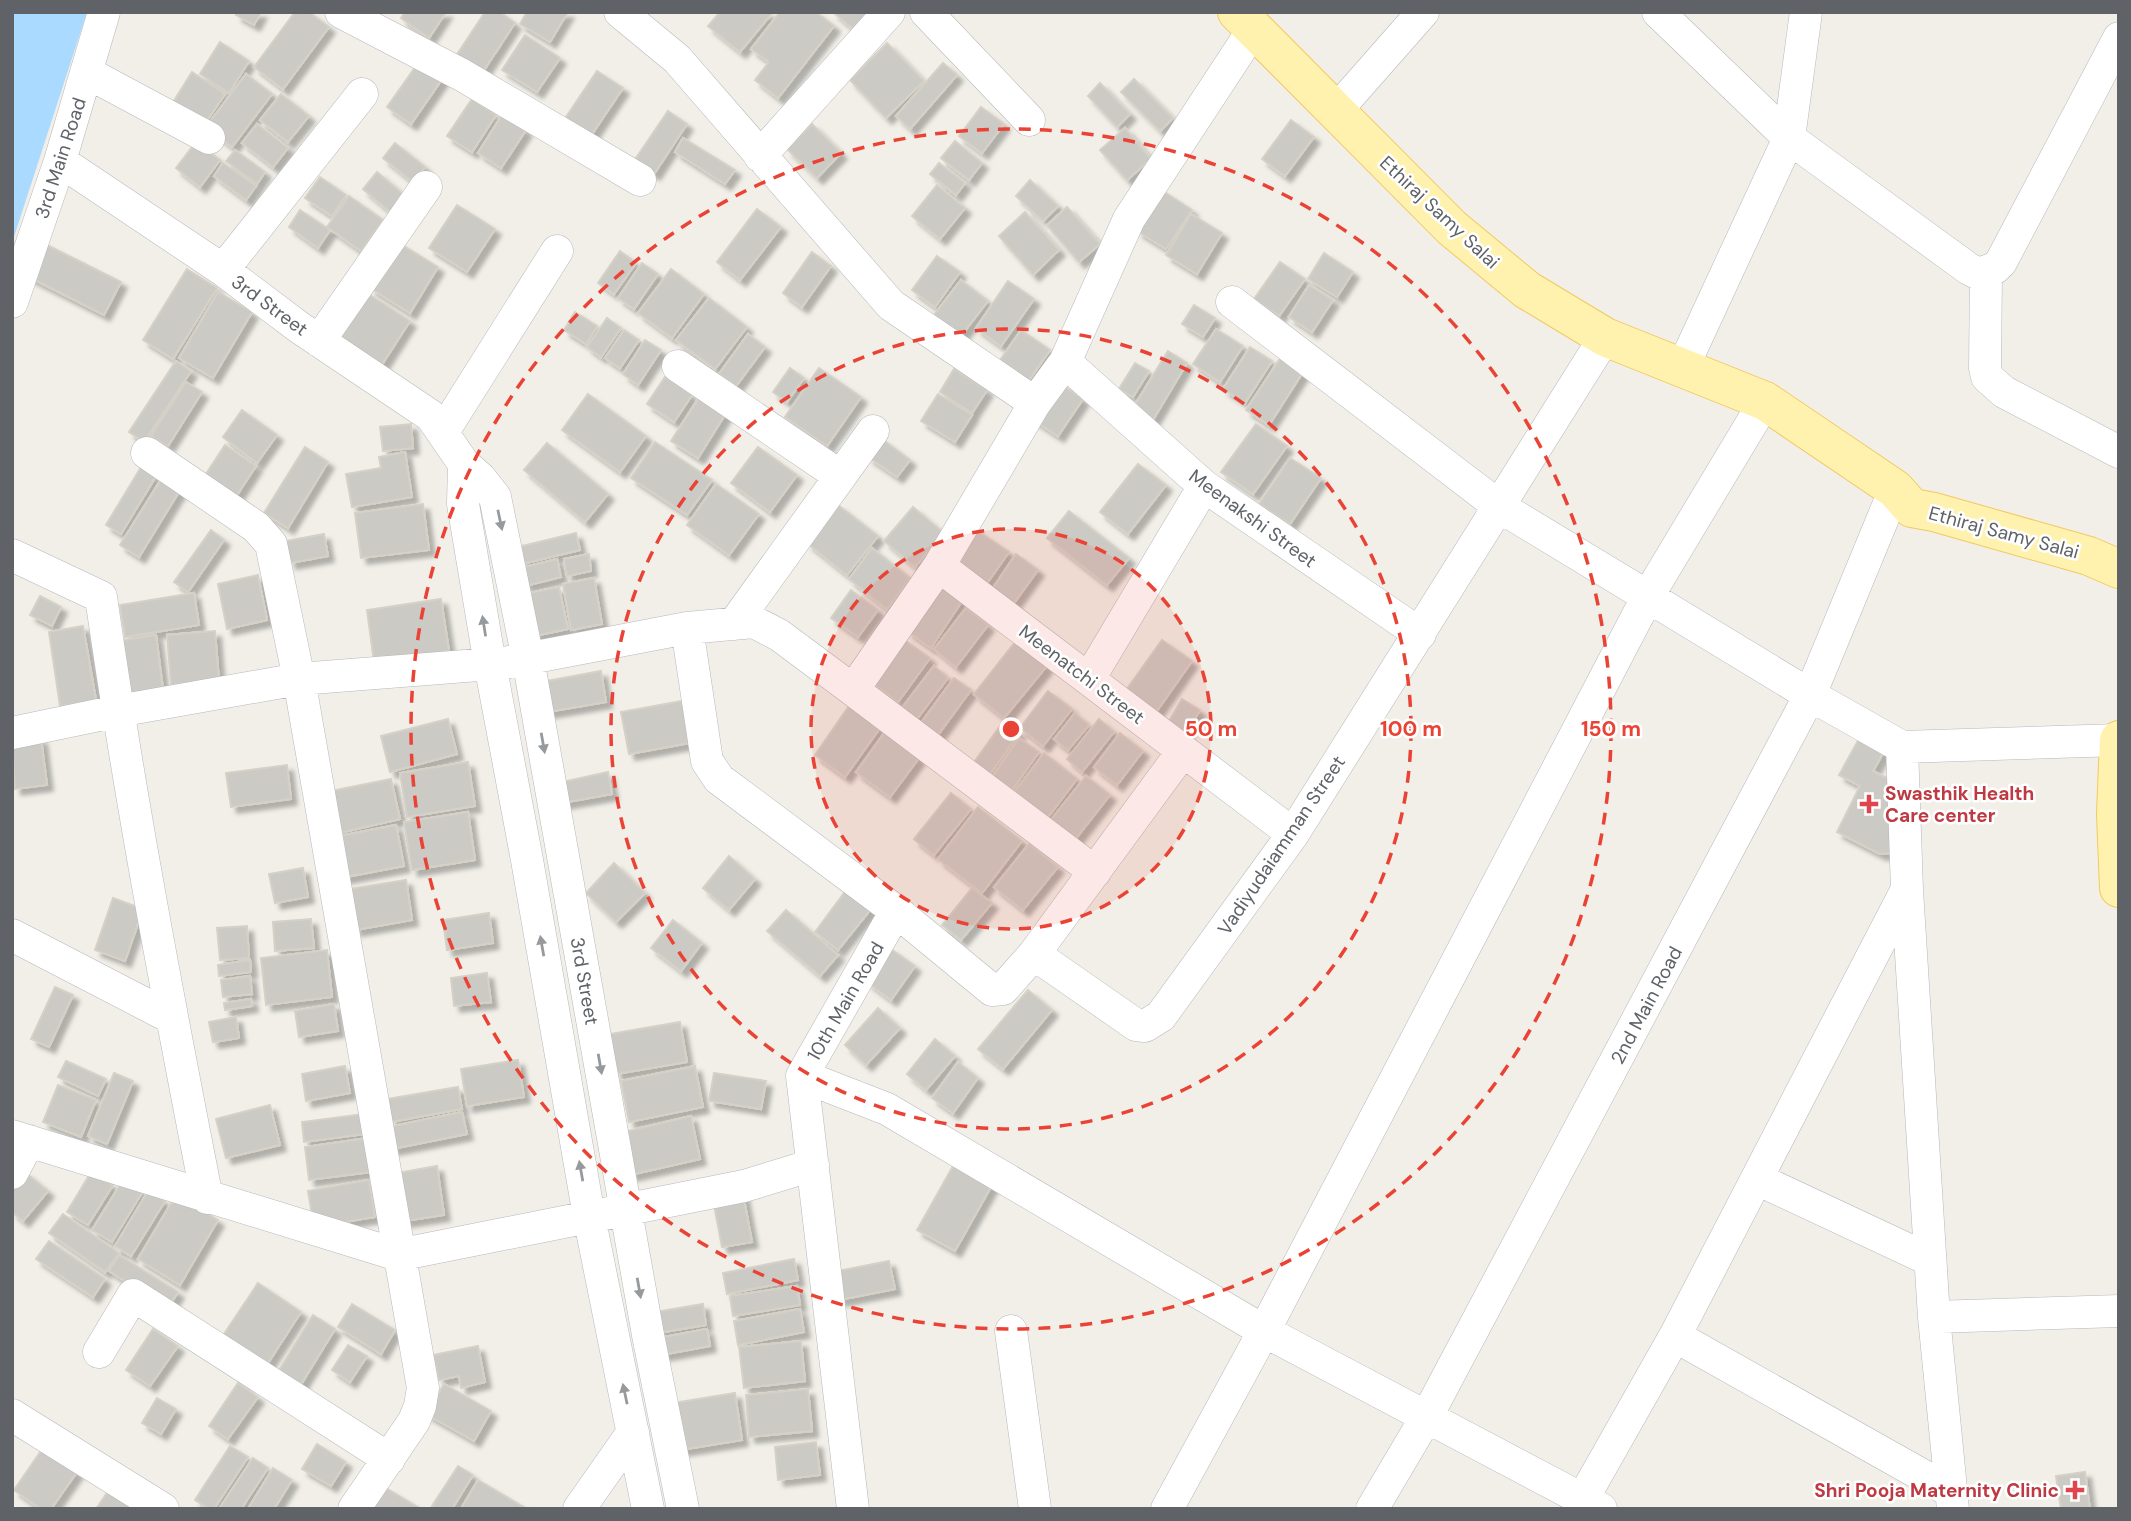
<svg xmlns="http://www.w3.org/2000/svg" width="2131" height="1521" viewBox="0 0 2131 1521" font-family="'DM Sans',sans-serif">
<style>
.water{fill:#aadaff}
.building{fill:#cccac5;stroke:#d6d1c6;stroke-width:2;filter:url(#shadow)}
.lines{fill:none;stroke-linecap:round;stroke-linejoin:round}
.minor-casing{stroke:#b5b8bc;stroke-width:33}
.major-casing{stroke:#f2c960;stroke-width:40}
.minor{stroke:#fff;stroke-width:32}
.major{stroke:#fff2af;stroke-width:38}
.oneway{fill:#979a9d}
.ring{fill:none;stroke:#ea4335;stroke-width:3.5;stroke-dasharray:12 9}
.health-dot{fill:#e0444e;stroke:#fff;stroke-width:2.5}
.labels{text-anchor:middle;stroke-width:5;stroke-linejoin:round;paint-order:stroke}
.street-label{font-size:19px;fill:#5f6368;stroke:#fff}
.health-label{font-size:19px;font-weight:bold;fill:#be3a42;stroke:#fff;text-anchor:start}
.centre{fill:#ea4335;stroke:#fff;stroke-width:3.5}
.ring-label{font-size:21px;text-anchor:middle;font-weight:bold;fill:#ea4335;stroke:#fff;stroke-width:5;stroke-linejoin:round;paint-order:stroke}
</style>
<defs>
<filter id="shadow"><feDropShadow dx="6" dy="6" stdDeviation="2" flood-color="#0004"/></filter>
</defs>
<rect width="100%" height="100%" fill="#f1efe8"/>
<!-- water -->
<path class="water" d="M12,12H87L12,243Z"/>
<!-- building -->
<path class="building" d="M238,12H261L254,25L236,15Z
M295,12H309L329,27L283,89L254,67Z
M405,12H446L429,38L401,18Z
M485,12H500L515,23L482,73L456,56Z
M527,12H568L550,42L520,24Z
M720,12H773L740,52L708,26Z
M780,12H816L834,26L778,98L755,80L769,62L751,49Z
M833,12H875L858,33Z
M525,35L560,58L537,92L502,70Z
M220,42L249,61L229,93L200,74Z
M887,43L924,81L886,118L850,80Z
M423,56L447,72L411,124L387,107Z
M943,63L957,75L910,129L896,116Z
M597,71L623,88L588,140L562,123Z
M192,72L225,94L204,125L172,104Z
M246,74L272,94L232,147L206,127Z
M1134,79L1173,118L1160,131L1121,92Z
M1100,83L1130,114L1117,127L1088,96Z
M281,94L309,116L288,142L260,120Z
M472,99L496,115L472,152L447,136Z
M981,107L1004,124L982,153L959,136Z
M668,111L687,124L654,174L634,161Z
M502,115L526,130L501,168L478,153Z
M1291,120L1314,137L1285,176L1262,159Z
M257,124L288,148L273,167L242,143Z
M812,124L841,153L817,178L787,149Z
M1125,128L1151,159L1127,180L1100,150Z
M683,138L735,170L725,184L675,152Z
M955,141L982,163L969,180L941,158Z
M196,142L220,160L200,187L176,168Z
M395,143L425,167L413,182L383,158Z
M235,150L265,172L257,184L226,161Z
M223,163L256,186L246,200L214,176Z
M939,163L965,183L956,195L930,174Z
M377,172L409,199L395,216L363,189Z
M320,177L346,195L332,216L305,198Z
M1030,180L1058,206L1043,221L1016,196Z
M937,185L965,208L940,239L912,216Z
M1163,191L1192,210L1166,249L1137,231Z
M349,196L383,220L361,251L327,227Z
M457,205L495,229L467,272L429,248Z
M1067,207L1100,244L1079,262L1047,225Z
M757,209L781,227L740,280L717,262Z
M300,210L330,230L318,248L289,227Z
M1025,212L1059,250L1033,275L999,236Z
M1191,214L1222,233L1197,274L1166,255Z
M43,243L121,282L104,315L27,276Z
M399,243L438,267L410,313L370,288Z
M620,251L636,263L614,294L598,283Z
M812,252L831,266L802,307L783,293Z
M1324,253L1353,272L1337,297L1308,279Z
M937,256L960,272L935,307L912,290Z
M1280,262L1305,279L1279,316L1254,299Z
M642,263L658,274L634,309L618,298Z
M187,269L217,288L173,359L143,340Z
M671,269L704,294L672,338L638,313Z
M961,280L988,301L960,337L933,316Z
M1008,281L1034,299L1001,346L976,328Z
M1309,285L1333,300L1312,332L1289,317Z
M218,292L252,312L213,378L179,358Z
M367,293L410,321L381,366L338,338Z
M709,298L747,327L715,369L676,340Z
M1194,305L1215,318L1203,337L1182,324Z
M575,312L597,326L586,344L564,330Z
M607,318L621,328L601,357L587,347Z
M1216,329L1243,346L1220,382L1193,364Z
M624,330L639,340L620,368L605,358Z
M1021,330L1050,350L1025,386L996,366Z
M748,334L765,347L736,386L719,374Z
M645,340L661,350L638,385L623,374Z
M1250,347L1272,361L1245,403L1223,389Z
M1168,351L1187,363L1153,420L1133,408Z
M1281,357L1303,372L1269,425L1246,410Z
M176,361L191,371L144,442L129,432Z
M1135,363L1149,371L1133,397L1119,389Z
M790,368L804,378L787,402L773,392Z
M819,368L861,397L827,446L785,417Z
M954,369L987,390L972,413L940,392Z
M665,377L692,395L674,422L647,404Z
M1057,381L1083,399L1058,436L1032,419Z
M186,382L202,392L168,446L151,436Z
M588,394L646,436L620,472L562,430Z
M938,394L972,415L955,442L921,421Z
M700,396L726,413L698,458L671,441Z
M242,410L277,435L257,463L223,437Z
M411,424L413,448L383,451L380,427Z
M1256,424L1287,446L1253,494L1221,472Z
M882,439L910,460L897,477L868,457Z
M655,442L712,480L687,515L631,478Z
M547,443L608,494L585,522L524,470Z
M225,445L256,466L235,498L204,477Z
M305,447L328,462L288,528L264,513Z
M758,447L797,475L770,512L731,483Z
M405,452L412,497L352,507L346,474L381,468L379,457Z
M1290,458L1321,478L1290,524L1259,504Z
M1138,464L1166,485L1128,534L1100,512Z
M141,467L156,476L121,534L106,525Z
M162,478L180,490L139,557L120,545Z
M716,484L759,514L729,555L687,525Z
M423,504L429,550L361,558L355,513Z
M838,505L878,536L847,575L807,543Z
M913,507L944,533L915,567L884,541Z
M1069,511L1129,558L1107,585L1047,538Z
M975,529L1009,552L985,586L951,563Z
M211,530L224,540L188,592L174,582Z
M576,533L580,550L522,564L518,547Z
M324,534L328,556L290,563L286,541Z
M872,548L910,578L887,609L849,579Z
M589,554L591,571L567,576L564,559Z
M1016,554L1038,570L1014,603L993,588Z
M557,559L561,577L525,586L521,568Z
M258,575L267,620L227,629L218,584Z
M594,578L602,624L571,630L563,584Z
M940,582L964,598L931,648L907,631Z
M559,587L568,629L534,636L525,594Z
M851,590L878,610L858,637L831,618Z
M194,593L199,625L125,637L120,605Z
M40,596L61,607L52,626L30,615Z
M441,599L449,651L374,662L367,610Z
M966,608L988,625L956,667L934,649Z
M83,626L96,700L60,706L49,632Z
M215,631L219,681L171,685L167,635Z
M156,635L163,689L130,694L123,640Z
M903,639L930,658L898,702L871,682Z
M1162,640L1192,661L1154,715L1124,693Z
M1016,641L1047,666L1004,718L974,694Z
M934,666L948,678L913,724L898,713Z
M601,671L606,702L547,712L541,682Z
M954,678L971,690L932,743L915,731Z
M1048,691L1072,709L1043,746L1020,728Z
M1182,699L1200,710L1183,739L1165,728Z
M682,701L690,743L629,754L621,712Z
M849,706L880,728L845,777L815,755Z
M1075,713L1089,725L1068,750L1054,739Z
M448,719L457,754L390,772L381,736Z
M1099,719L1114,732L1082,772L1067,759Z
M1003,722L1019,733L984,783L967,772Z
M885,732L919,758L890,797L856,772Z
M1120,733L1143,751L1117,785L1094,767Z
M1861,735L1886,748L1873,771L1889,779L1892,853L1880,854L1837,832L1860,786L1839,775Z
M41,738L47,785L15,789L12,741Z
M1019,738L1039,752L1006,799L986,786Z
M1044,753L1077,779L1045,821L1012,795Z
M468,762L475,806L407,817L400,773Z
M287,765L291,799L231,807L226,773Z
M608,772L612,794L562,803L558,783Z
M1086,776L1110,795L1070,846L1046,826Z
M391,779L400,819L335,834L326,792Z
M951,793L971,809L934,855L914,839Z
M978,807L1022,841L982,893L938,859Z
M468,812L475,860L412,870L404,822Z
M396,825L404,866L341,878L334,837Z
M1029,844L1058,867L1023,910L994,887Z
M729,856L755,879L729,910L703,888Z
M614,863L645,893L616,922L586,893Z
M303,868L308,897L275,903L269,874Z
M406,880L412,920L355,930L349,889Z
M850,885L875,904L838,950L815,932Z
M972,888L992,903L961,940L942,925Z
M113,898L143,909L125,961L95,950Z
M786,910L838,955L820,976L767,931Z
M489,913L493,943L447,950L443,920Z
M311,919L314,948L275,951L273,922Z
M673,920L702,943L681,971L651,948Z
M247,926L249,958L220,960L217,928Z
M891,949L915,966L891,1000L867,982Z
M327,950L332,997L266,1005L261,958Z
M250,960L251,972L219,976L218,965Z
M487,973L491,1002L454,1006L451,978Z
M250,976L252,994L223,997L221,980Z
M55,987L73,995L49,1047L31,1039Z
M1028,990L1052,1010L1003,1069L978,1049Z
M251,999L252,1006L225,1010L224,1003Z
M334,1004L338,1031L299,1037L295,1011Z
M878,1008L900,1028L866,1065L845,1045Z
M236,1017L239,1038L213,1042L209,1022Z
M680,1022L687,1062L616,1074L610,1034Z
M935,1039L955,1056L926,1090L907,1074Z
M518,1060L524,1097L467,1106L461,1069Z
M66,1061L106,1079L98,1096L58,1077Z
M958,1062L978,1078L953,1113L932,1098Z
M345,1066L350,1093L306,1101L302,1074Z
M695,1066L703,1107L629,1122L621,1081Z
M114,1073L133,1081L107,1144L88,1136Z
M714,1073L766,1081L761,1109L709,1101Z
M58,1085L96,1100L81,1137L43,1122Z
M458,1087L462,1109L391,1122L387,1099Z
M270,1105L280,1145L226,1158L216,1119Z
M462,1112L467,1134L392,1149L388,1127Z
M363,1114L366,1134L304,1142L302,1122Z
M691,1116L700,1159L630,1175L620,1133Z
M368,1138L372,1172L309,1180L305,1147Z
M958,1157L996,1178L955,1251L917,1230Z
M437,1166L444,1215L404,1221L397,1173Z
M25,1172L48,1191L23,1221L12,1212V1188Z
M91,1172L113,1185L88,1225L67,1212Z
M123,1180L143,1191L112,1242L92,1230Z
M369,1180L375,1217L314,1227L308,1191Z
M148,1191L165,1201L131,1256L115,1246Z
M743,1194L752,1242L722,1247L713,1200Z
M176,1195L218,1220L180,1285L138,1259Z
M63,1214L119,1253L105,1272L49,1233Z
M49,1241L105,1279L93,1297L36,1259Z
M119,1255L178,1292L168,1308L109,1271Z
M794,1259L798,1280L727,1294L723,1273Z
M889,1261L895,1289L839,1300L833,1272Z
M258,1283L301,1312L266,1366L222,1337Z
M797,1286L800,1305L733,1316L730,1296Z
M352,1304L395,1330L381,1354L338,1327Z
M703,1304L706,1325L658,1333L655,1312Z
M800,1309L804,1332L738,1345L734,1321Z
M313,1315L335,1329L300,1386L278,1372Z
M153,1329L178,1346L150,1386L126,1370Z
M707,1329L710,1346L661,1355L658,1338Z
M801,1341L805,1381L744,1388L739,1347Z
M348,1345L367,1356L350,1382L332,1370Z
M478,1346L485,1382L461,1388L459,1376L439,1380L433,1355Z
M238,1383L258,1397L228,1439L209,1426Z
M444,1384L491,1411L474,1441L426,1414Z
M808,1389L812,1431L749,1437L746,1395Z
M735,1393L742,1440L680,1450L673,1403Z
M157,1398L176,1409L161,1434L142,1423Z
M816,1442L820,1475L778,1480L775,1447Z
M317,1444L346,1462L331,1486L302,1469Z
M230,1446L248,1457L214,1509H209L195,1500Z
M43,1448L77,1472L51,1509H41L14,1490Z
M253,1458L268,1468L241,1509H219Z
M458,1466L473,1475L452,1509H437L432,1506Z
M273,1468L292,1480L274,1509H248Z
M2085,1472L2090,1509H2061L2056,1476Z
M478,1480L527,1509H461Z
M111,1487L132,1502L127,1509H96Z
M386,1488L421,1509H373Z"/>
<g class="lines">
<!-- minor casing -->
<g class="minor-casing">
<path id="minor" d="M341,12L462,75L640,180
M620,12L677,59L891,305L1035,403
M926,12L1029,120
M1658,12L1789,138L1969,269L1979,274L1995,268L2001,262L2119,38
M86,72L209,138
M1335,112L1423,12
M760,156L889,12
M60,161L223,270L300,328L431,416L464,464L480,478L495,497L528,659L648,1335L683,1509
M223,270L362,94
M1986,273L1985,368L1987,377L2004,392L2119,452
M12,302L60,161L104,12
M1232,302L1500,507L1810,695L1902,747L1907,890L1934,1317L1953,1509
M319,341L426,187
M1065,362L1204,486L1420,634
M678,366L840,476
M1682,369L1789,138L1806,12
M443,432L557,251
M147,453L256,527L271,544L299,679L423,1388L420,1406L414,1421L354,1509
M464,464L463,504L490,664L527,860L589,1216L648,1509
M12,555L101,597C130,799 168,999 207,1198
M939,566L1293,834
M734,624L873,431
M687,628L707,761L719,779L896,911L802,1076L853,1509
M1089,679L1204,486
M853,690L1095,872
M12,733L118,711L299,679L504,663L687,628L754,622L779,635L853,690L939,566L1035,403L1065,362L1129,219L1253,30
M1902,747L2119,740
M896,911L992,990L1003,989L1034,954L1183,751
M12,935L172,1018
M1034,954L1136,1025L1145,1026L1161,1016L1293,834L1605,337
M802,1076L887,1109L1264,1331L1601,1509
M12,1136L398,1255L744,1186L813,1165
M12,1173L29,1141
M1757,1179L1930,1260
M1934,1317L2119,1311
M1011,1331L1035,1509
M1675,1336L1952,1492
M99,1352L133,1295L389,1459
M12,1415L163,1509
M579,1509L633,1432
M1167,1509L1264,1331L1648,596L1765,401
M1372,1509L1427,1416L1810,695L1895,489
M1577,1509L1675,1336L1906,891"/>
</g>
<!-- major casing -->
<g class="major-casing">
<path id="major" d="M1237,12L1452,228L1527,290L1605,337L1765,401L1895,489L1912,508L1934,512L2089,556L2119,569
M2119,740L2116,814L2119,888"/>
</g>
<!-- minor -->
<use href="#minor" class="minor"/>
<!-- major -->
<use href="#major" class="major"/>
</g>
<!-- one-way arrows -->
<defs><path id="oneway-solid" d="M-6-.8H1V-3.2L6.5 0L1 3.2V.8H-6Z" transform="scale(1.75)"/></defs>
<g class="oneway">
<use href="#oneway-solid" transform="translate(500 520) rotate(78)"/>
<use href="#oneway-solid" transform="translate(484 626) rotate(-99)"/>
<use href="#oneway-solid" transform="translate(543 743) rotate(80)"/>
<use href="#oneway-solid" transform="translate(542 946) rotate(-100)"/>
<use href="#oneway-solid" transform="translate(600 1064) rotate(80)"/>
<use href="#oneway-solid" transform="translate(581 1171) rotate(-100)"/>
<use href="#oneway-solid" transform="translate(639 1288) rotate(80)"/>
<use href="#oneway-solid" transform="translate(625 1394) rotate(-102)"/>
</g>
<!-- distance rings -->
<circle cx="1011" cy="729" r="200" fill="#ea4335" fill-opacity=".12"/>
<g class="ring">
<circle cx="1011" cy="729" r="200"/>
<circle cx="1011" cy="729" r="400"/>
<circle cx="1011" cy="729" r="600"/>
</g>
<!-- markers -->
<g class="health-dot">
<path d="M1865.5 793.5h7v7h7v7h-7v7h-7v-7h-7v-7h7z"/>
<path d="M2071.5 1479.5h7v7h7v7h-7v7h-7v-7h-7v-7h7z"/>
</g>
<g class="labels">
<!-- street labels -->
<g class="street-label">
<text transform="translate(60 158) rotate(-72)" y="7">3rd Main Road</text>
<text transform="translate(1440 212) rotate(43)" y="7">Ethiraj Samy Salai</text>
<text transform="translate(270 305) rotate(36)" y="7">3rd Street</text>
<text transform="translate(1253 518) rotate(36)" y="7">Meenakshi Street</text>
<text transform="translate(2004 532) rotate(15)" y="7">Ethiraj Samy Salai</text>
<text transform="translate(1082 674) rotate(37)" y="7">Meenatchi Street</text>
<text transform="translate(1281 845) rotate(-56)" y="7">Vadiyudaiamman Street</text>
<text transform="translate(585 981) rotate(80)" y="7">3rd Street</text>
<text transform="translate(845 1001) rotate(-60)" y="7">10th Main Road</text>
<text transform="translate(1646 1005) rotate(-62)" y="7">2nd Main Road</text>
</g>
<!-- health labels -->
<g class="health-label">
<text x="1885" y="800">Swasthik Health<tspan x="1885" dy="22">Care center</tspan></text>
<text x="2059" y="1497" text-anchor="end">Shri Pooja Maternity Clinic</text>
</g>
</g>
<circle cx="1011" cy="729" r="10" class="centre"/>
<g class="ring-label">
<text x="1211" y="736">50 m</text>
<text x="1411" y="736">100 m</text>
<text x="1611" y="736">150 m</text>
</g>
<!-- border -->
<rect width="2131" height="1521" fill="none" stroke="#5f6368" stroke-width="28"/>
</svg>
